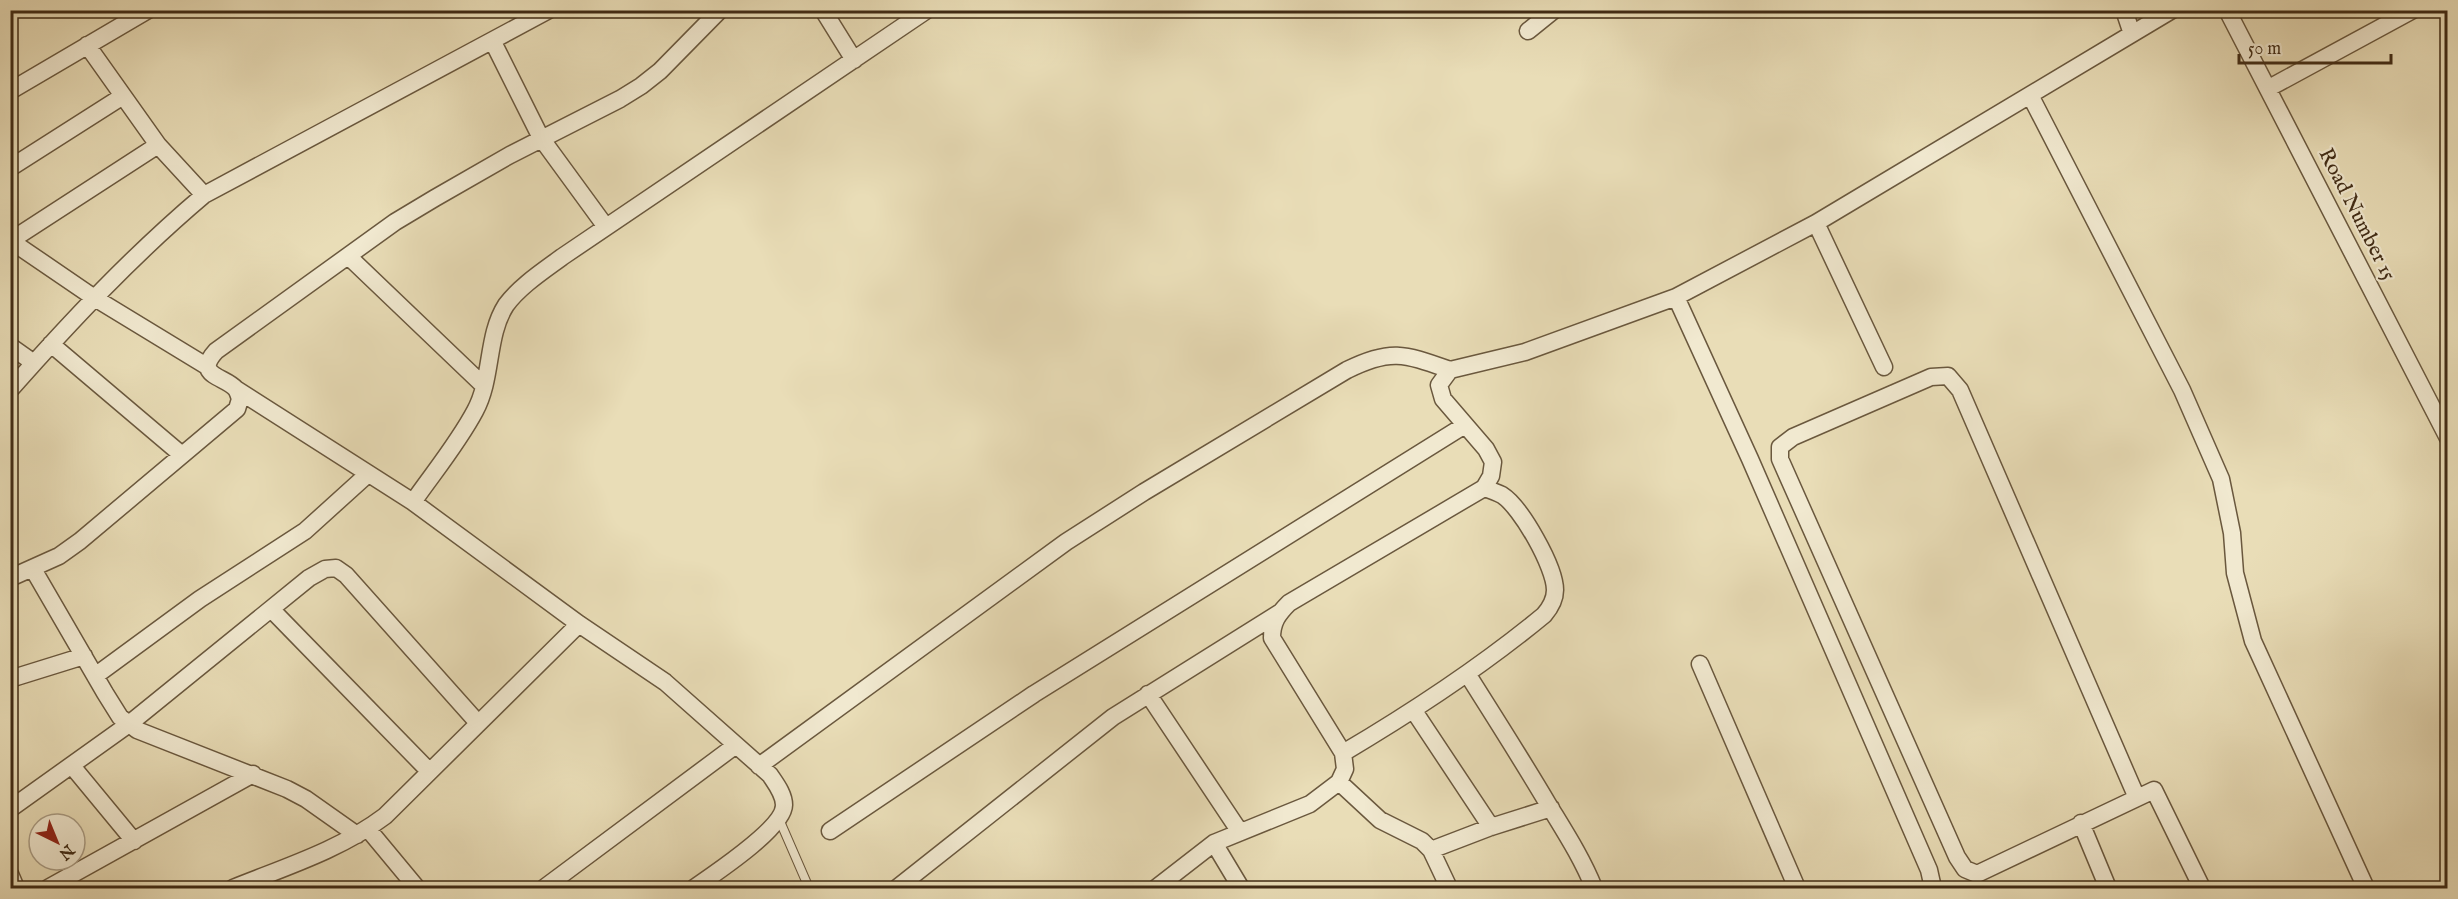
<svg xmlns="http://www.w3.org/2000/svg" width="2458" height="899" viewBox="0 0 2458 899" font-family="'IM FELL English',serif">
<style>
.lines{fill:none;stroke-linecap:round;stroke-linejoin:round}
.service-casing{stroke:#6a583e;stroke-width:10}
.minor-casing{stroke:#6a583e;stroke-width:19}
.service{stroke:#f1e9d0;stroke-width:8}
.minor{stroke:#f1e9d0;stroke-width:16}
.labels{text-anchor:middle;stroke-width:4.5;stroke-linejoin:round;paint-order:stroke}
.street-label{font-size:21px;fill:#402b15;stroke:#f1e9d0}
</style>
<rect width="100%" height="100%" fill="#e9ddb7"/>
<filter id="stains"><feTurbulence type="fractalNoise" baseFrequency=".00333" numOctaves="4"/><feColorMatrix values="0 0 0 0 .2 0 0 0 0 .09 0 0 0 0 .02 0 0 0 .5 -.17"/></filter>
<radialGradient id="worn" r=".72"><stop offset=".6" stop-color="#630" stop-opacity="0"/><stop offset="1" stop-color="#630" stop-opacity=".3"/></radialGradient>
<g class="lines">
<!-- service casing -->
<g class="service-casing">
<path id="service" d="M779,819L809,888"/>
</g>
<!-- minor casing -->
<g class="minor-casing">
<path id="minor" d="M823,10L854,60
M2124,10L2132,34
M2227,10L2448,438
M1528,31L1554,10
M493,42L541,138L606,227
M87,45L158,145L204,195
M2269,88L2413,10
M10,91L148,10
M2030,95L2182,390L2221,479L2232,533L2235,573L2253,641L2366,888
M10,168L123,96
M1816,223L1884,367
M10,241L158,145
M11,241L93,297L208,367
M348,256L484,386
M1676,297L1750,459L1929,870L1933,888
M51,344L182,455
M10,346L34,363
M236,389L413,502L579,624L665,682L770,775C776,784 784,794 784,805C784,828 714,874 694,888
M10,390C71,321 133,255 204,195L549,10
M413,502C434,472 458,443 475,411C493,378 486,336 506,305C520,286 543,271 562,257L927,10
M33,569L105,693L120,717L137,730L287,789L306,799L357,835
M10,578L59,556L80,541L237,409L240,399C239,396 238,392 236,389C225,376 193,376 216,351L395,222L435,198L510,155L620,99L641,86L660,71L720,10
M271,609L429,771
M1700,664L1797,888
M1468,675C1495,718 1522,760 1548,804C1565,832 1582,858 1594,888
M95,676L200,599L305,531L368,474
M10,679L84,656
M1148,694L1240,832
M1414,711L1491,827
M1343,753C1414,711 1481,667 1544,615C1550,608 1555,600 1555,590C1555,567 1521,507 1502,495C1496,492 1490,490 1484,488
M72,766L134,841
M759,766L1066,542L1144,492L1347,370C1391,348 1405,354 1450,370
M1339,782L1380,820L1422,841L1431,850L1449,888
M2137,798L1960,390L1948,376L1931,377L1793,437L1780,447V459L1957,857L1965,869L1977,874L2154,790L2202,888
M10,809L129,724L309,578L325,569L336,568L346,575L478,723
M2081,823L2108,888
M368,829L417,888
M830,831L1034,694L1465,425
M1214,843L1241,888
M1431,850L1491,827L1551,808
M10,874L16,888
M48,888L253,774
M233,888C285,867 340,850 385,816L579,624
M544,888L736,745
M897,888L1113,717L1279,613
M1156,888L1214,843L1310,804L1339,782L1345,769L1343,753L1272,638C1272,622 1278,614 1289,603L1484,488L1491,476L1493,462L1486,449L1443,399L1439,385L1450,370L1525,352L1676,297L1816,223L2172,10"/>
</g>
<!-- service -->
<use href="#service" class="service"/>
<!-- minor -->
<use href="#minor" class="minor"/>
</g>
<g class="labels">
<!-- street labels -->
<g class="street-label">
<text transform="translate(2358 214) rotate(63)" y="7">Road Number 15</text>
</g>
</g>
<!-- margin -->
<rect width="2458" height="899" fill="none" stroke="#e9ddb7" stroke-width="36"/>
<rect x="12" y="12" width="2434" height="875" fill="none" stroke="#402b15" stroke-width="3"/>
<rect x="18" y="18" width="2422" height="863" fill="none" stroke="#402b15" stroke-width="1.5"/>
<!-- north arrow -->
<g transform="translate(57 842) rotate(137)"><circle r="28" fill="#f1e9d0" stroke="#aa9d85" stroke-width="1.5"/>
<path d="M0-4.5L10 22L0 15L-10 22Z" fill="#8f2418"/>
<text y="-9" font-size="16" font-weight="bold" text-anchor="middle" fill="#402b15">N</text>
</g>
<!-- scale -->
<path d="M2239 54v9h152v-9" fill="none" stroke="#402b15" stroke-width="3"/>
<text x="2248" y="54" font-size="18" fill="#402b15" stroke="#f1e9d0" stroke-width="4.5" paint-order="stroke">50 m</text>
<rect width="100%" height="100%" filter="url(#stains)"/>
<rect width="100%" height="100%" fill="url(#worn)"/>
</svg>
